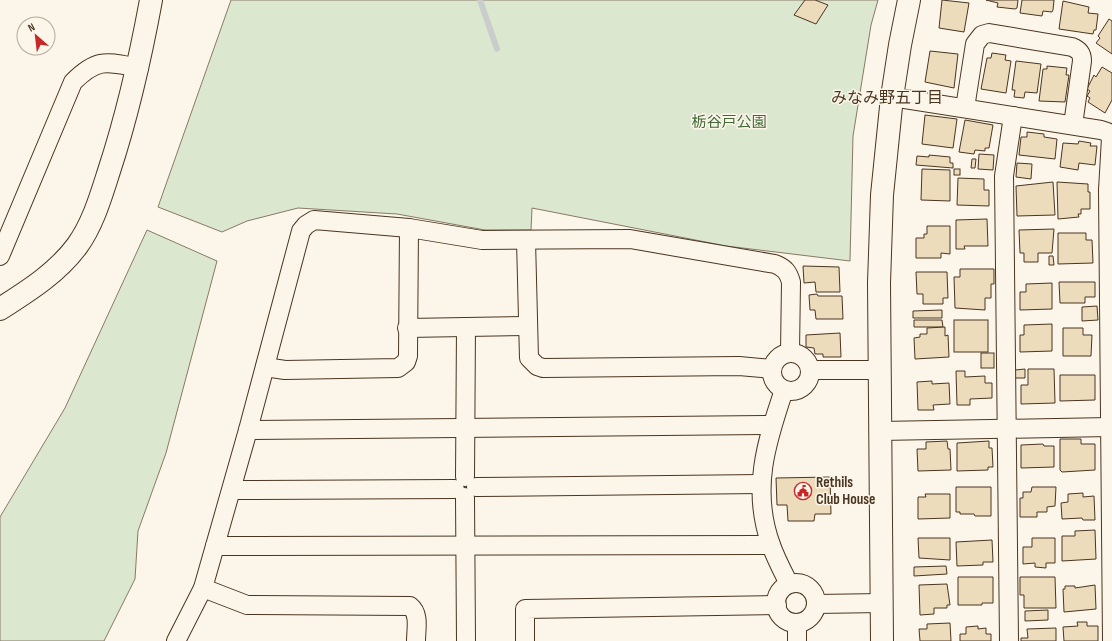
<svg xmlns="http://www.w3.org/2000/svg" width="1112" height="641" font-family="'Sofia Sans Condensed','Noto Sans JP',sans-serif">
	<rect width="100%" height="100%" fill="#fbf6e9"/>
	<!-- green -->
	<g fill="#dce7d0" stroke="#887966">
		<path d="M231,0H878L871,25L853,136L850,261L726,246L532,208L531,230H485L397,214L298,208L247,221L222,232L158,207Z"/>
		<path d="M147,230L217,261L166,453L138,531L135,579L104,641H0V517L65,408Z"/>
	</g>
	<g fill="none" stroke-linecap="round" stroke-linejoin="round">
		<!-- stream -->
		<path stroke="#c9cecd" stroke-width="6" d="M480,0L497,49"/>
	</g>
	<!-- building -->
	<g fill="#ecdcbc" stroke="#4a3520">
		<path d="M805,0H815L828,5L816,24L794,15Z"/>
		<path d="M942,0L969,3L964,32L939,28Z"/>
		<path d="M986,0H1018L1017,8L1015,9L997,7L998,3Z"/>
		<path d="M1022,0H1054L1053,10L1052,12L1043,11L1042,16L1020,13Z"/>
		<path d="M1063,1L1089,7L1088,13L1098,14L1096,30H1094L1093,34L1059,29Z"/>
		<path d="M1109,19L1112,21V54L1096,43L1100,38L1098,36Z"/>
		<path d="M930,51L958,54L954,88L925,82Z"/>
		<path d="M992,53L1006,55L1005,60L1011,61L1006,93L981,89L987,58H991Z"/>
		<path d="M1016,61L1041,64L1037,93L1025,92L1024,98L1014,97L1015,90H1012Z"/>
		<path d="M1047,66L1067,68L1066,75H1069L1065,102L1039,101L1043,69H1047Z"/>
		<path d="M1102,67L1112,73V100L1105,113L1088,102L1090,98L1087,96L1090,91L1087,89L1094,75L1096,77Z"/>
		<path d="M925,115L957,119L953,148L922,144Z"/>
		<path d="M965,120L993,125L989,148H985V151L975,150L974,154L959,152Z"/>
		<path d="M1027,132L1044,134V137L1057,139L1055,159L1019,155L1021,137H1027Z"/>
		<path d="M1079,141L1091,143L1090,146H1097L1095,165L1079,163L1078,170L1060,167L1063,143L1078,144Z"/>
		<path d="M979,154L994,155L993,170L978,169Z"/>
		<path d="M929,155L950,157V163H953V168L916,165L917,156L929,157Z"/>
		<path d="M972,159H976L975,168H971Z"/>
		<path d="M1017,163L1032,164L1031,179L1016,177Z"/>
		<path d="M922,169L950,170V201L921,200Z"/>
		<rect x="954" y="169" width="6" height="6"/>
		<path d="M958,178L984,179V190H989V206L957,205Z"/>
		<path d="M1053,182L1055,215L1017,216L1016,186Z"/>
		<path d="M1057,182L1088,184V192H1090V209H1081V214H1078L1079,217L1058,219Z"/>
		<path d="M987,219L988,246H964L965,249H956V220Z"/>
		<path d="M927,226H950V254L941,253V258H916V238H924V234H927Z"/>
		<path d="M1054,229L1052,253H1038V262H1024V253H1020L1019,230Z"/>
		<path d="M1058,233H1086V240H1092L1093,263L1058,264Z"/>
		<path d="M1049,256H1053L1054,265H1049Z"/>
		<path d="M803,266L839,267L840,292H816L815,282L804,283Z"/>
		<path d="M960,269H994V284H991V298H985V310L955,308L954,277H960Z"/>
		<path d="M916,272H947L948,298H943V304H923V294H917Z"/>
		<path d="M1059,282H1095V297H1085V303H1060Z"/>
		<path d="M1052,283V309L1020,310V292H1026V284Z"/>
		<path d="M817,294L818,296H842L843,319H816L815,310H810L809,295Z"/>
		<path d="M1097,306L1098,320L1082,321V307Z"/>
		<path d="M942,310V318H913V311Z"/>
		<path d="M914,320H942L943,327H914Z"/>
		<rect x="954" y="320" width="34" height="32"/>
		<path d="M1052,324V351L1020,352V335H1024V325Z"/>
		<path d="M945,327V336L948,335L949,357L915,359L914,338L920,337V334H927V328Z"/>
		<path d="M1063,328H1083V335H1092L1091,356H1063Z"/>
		<path d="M840,333L841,357H823V354H815L814,348L806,347V335Z"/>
		<rect x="981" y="353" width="13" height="15"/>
		<path d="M1025,369V378H1015V370Z"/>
		<path d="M1028,369H1054L1055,403L1021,404V385H1028Z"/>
		<path d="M956,371H965V377L985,376V383H992V398L970,399V405H957Z"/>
		<path d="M1060,375H1095V400L1060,401Z"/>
		<path d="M932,381V384L949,383L950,404L933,405L934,410H918L917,382Z"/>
		<path d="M1060,439H1081V444H1095V470L1062,472L1060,470Z"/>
		<path d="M947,441L948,449H950L951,470L918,471L917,449H926V442Z"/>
		<path d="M989,441V448H992L993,467H988V470L957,471V443Z"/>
		<path d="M1043,444L1044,446H1054V467L1021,468V445Z"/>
		<path d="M830,477L831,514H815L814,521H788L787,505H777L776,478Z"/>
		<path d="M956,487H991V516H975L974,514H960V512H956Z"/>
		<path d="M1032,487H1056L1055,506L1047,507V512H1037V517H1020V498H1023V492H1031Z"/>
		<path d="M1083,493V497L1094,496L1095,520H1083L1082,518L1062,519L1061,503L1068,502V494Z"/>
		<path d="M925,494H950V518L918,519V497H926Z"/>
		<path d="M1095,530L1096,559L1062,561V536H1075V531Z"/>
		<path d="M918,538H950V560L919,558Z"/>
		<path d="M1032,538H1055V563H1046V568L1035,567V563L1023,564V547H1032Z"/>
		<path d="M992,540L993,562H983V565L957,566L956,542Z"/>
		<path d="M946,566L947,574L914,576V567Z"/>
		<path d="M958,577H993V603H982V605H958Z"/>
		<path d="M1020,577H1055L1056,608H1024V595H1020Z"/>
		<path d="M947,584L950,605H947V608H934V614L920,615L919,585Z"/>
		<path d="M1095,585L1096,609L1064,612L1063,589H1065V586H1075V588Z"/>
		<path d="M1048,610V620L1025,621V611Z"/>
		<path d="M1077,622H1087V626H1098V641H1064L1063,627L1078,626Z"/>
		<path d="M950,623L951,641H920L919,629H927V624Z"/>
		<path d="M978,626V629L986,628V634H991V641H960V634H966V627Z"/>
		<path d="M1056,628V641H1021V638H1028L1027,629Z"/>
	</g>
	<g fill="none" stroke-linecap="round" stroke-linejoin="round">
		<defs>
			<g id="street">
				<path d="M892,97L1101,130L1107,132L1111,138L1108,190L1112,641"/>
				<path d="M965,108L975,44L982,35L989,33L1072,47C1079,50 1082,53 1082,61L1073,125"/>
				<path d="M526,240L529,358L537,366L543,368L739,366L772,369"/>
				<path d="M0,256L73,82C98,57 107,62 139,68"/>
				<path d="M407,328L527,326"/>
				<circle cx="791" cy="372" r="19"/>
				<path d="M265,367L285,370L398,368L406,362L408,356L409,228"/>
				<path d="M810,370H881"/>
				<path d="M784,390C766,443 751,490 771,545C776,559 783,572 789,584"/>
				<path d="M248,430L772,425"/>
				<path d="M880,431L1110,427"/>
				<path d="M465,477L466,327"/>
				<path d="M476,487L761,484"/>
				<path d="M232,490L455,489"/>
				<path d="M465,497L466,641"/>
				<path d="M215,546L771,545"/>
				<circle cx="796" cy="603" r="20"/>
				<path d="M203,588L247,605L410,606C420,614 416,629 416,641"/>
				<path d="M816,604L882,603"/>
				<path d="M797,623V641"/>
				<path d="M176,641L203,588L248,430L301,231L306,225L314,220L409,228L482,240L630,239L775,264C785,268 788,272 791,282L790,352"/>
				<path d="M525,641V609L777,605"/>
				<path d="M1009,641L1004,176L1013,116"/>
			</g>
			<g id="secondary">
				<path d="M0,309C28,291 57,273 77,246C93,224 101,196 109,171C128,113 140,60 151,0"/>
				<path d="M882,641L879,283L882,195L892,97L900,45L909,0"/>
			</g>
		</defs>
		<!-- street casing -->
		<use href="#street" stroke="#4a3520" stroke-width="20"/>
		<!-- secondary casing -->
		<use href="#secondary" stroke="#4a3520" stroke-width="24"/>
		<!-- street -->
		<use href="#street" stroke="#fbf6e9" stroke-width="18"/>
		<!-- secondary -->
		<use href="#secondary" stroke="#fbf6e9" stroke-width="22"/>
	</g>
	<!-- icons -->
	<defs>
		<symbol id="civic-ring" viewBox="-11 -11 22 22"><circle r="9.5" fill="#fbf6e9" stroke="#c62828" stroke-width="1.5"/><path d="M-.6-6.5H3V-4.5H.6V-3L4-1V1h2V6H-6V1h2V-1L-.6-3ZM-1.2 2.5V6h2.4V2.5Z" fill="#c62828"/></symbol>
	</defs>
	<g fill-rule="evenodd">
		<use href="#civic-ring" x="793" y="481" width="20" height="20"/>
	</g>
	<g text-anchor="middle" stroke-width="3" stroke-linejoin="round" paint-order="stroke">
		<!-- park labels -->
		<g font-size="15" fill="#436837" stroke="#fbf6e9">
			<text x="729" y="127">栃谷戸公園</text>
		</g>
		<!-- poi labels -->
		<g font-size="15" font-weight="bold" fill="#4a3520" stroke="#fbf6e9" text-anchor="start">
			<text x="816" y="487">Rethils<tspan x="816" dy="17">Club House</tspan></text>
		</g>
		<!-- neighbourhood labels -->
		<g font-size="16" fill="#4a3520" stroke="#fbf6e9">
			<text x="887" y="103">みなみ野五丁目</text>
		</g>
	</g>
	<!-- north arrow -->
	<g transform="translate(36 36) rotate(332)"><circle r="19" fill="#fbf6e9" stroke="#b4a999"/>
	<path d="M0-3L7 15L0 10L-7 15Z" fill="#c62828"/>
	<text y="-6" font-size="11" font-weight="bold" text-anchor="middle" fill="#4a3520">N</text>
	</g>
</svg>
